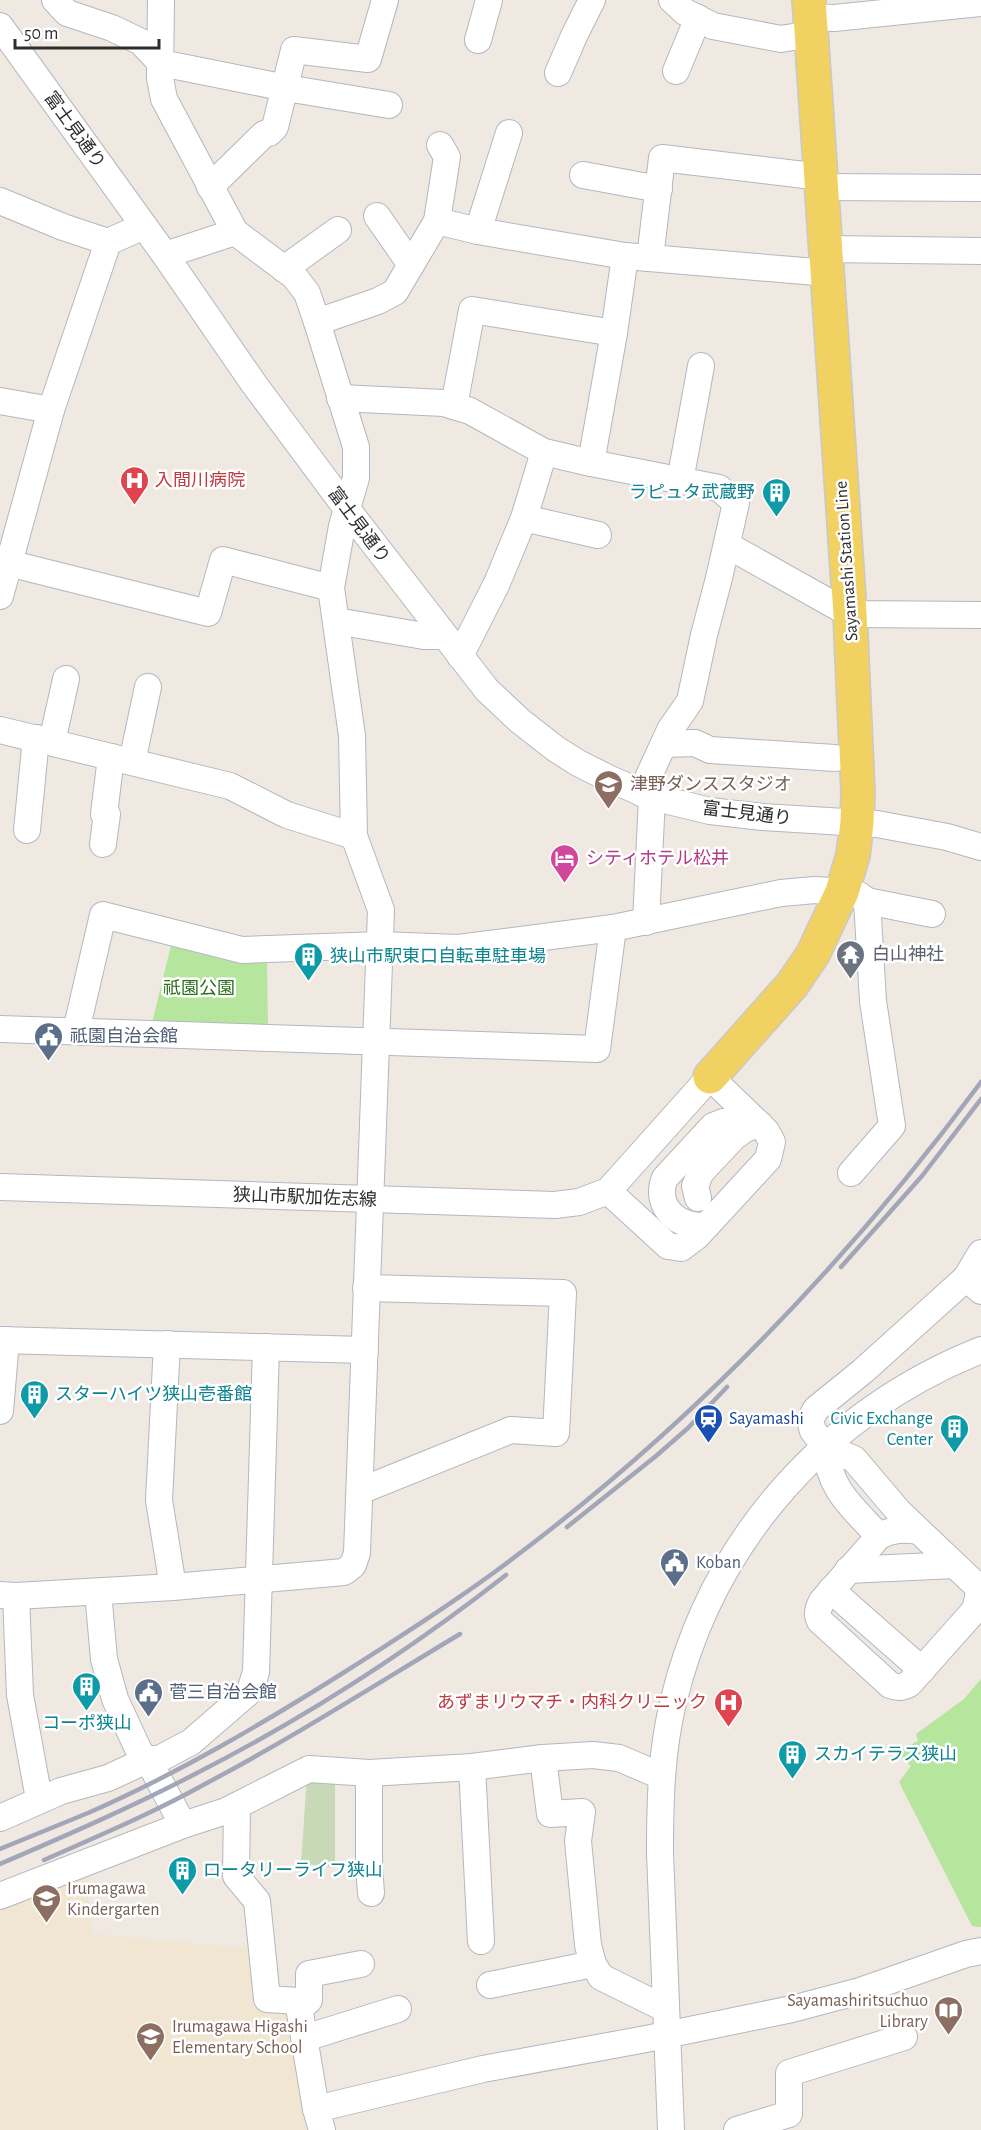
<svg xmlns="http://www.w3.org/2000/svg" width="981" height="2130" font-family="'Alegreya Sans','Noto Sans JP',sans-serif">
	<rect width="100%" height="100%" fill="#efe9e1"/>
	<!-- education -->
	<path fill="#f0e6d1" d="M88,1876L92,1934L254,1949L288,2005L314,2130H0V1908Z"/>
	<!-- green -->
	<g fill="#b6e59e">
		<path d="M172,941L267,959L268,1027L152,1023Z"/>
		<path d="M981,1679V1927L972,1926L899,1782L911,1766L897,1752L918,1741L916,1734L964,1699Z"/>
	</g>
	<!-- cemetery -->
	<path fill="#c8d9b8" d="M307,1776L335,1778V1868L301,1863Z"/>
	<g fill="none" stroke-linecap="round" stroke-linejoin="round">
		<defs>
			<g id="minor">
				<path d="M55,0L67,13L112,28L141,42L161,63L286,88L389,105"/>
				<path d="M672,0L685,12L713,26L781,39L811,34"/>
				<path d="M810,17L834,18L981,3"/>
				<path d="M0,26L165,255L254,384L347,509L487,690L520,721L556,749L578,763L610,779L652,797L710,811L763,817L877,824L947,837L981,847"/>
				<path d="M478,40L489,0"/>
				<path d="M676,71L698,18"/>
				<path d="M558,73L574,36L592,0"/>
				<path d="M583,175L659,189"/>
				<path d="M210,187L264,134L269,133L275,127L294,50L368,59L385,0"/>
				<path d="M822,187L981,188"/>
				<path d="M0,201L63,227L108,242"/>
				<path d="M377,216L411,265"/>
				<path d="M437,221L478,231L625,256L828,273"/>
				<path d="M478,231L509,133"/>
				<path d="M826,249L981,251"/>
				<path d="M165,255L235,232"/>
				<path d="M650,258L662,158L821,177"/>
				<path d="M284,269L338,230"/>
				<path d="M317,322L378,301L395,292L437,221L447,157L440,145"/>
				<path d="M340,398L444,403L470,411L544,452L591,463L719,488L736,503L719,578L704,635L690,701L670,730L641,793"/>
				<path d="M0,401L51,410"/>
				<path d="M454,406L472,310L614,333"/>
				<path d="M591,463L614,333L625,256"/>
				<path d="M680,481L701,366"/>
				<path d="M524,518L598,535"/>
				<path d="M727,545L850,614L981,615"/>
				<path d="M8,563L208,613L223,560L331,588"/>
				<path d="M0,596L51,410L108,242L144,226"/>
				<path d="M336,621L424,636H445"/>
				<path d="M460,656L497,583L524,518L544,452"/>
				<path d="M0,730L230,786L287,815L354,836"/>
				<path d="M52,742L66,679"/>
				<path d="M664,744L695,743L710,750L835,758"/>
				<path d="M132,762L148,687"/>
				<path d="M27,830L36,738"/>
				<path d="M103,844L107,814H104L111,757"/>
				<path d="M867,901L932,914"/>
				<path d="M646,922L652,797"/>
				<path d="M0,1029L597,1049L613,928"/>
				<path d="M76,1031L103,915L242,950L381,945L458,948L613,928L781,893L815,890L842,892L859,895L867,901L873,1001L892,1126L851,1173"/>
				<path d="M0,1187L555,1205L579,1202L608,1191L710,1077L766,1131L772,1142L768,1159L697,1236L681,1248L668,1246L608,1191"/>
				<path d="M698,1198L695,1186L701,1172L734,1137L745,1129L759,1124"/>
				<path d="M707,1225C679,1230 653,1206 665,1178L713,1126L723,1122L759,1124"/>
				<path d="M966,1278L981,1253"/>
				<path d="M0,1340L365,1350"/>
				<path d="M167,1344L159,1500L173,1587"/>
				<path d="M0,1411L6,1340"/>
				<path d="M826,1447C828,1489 852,1507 879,1536"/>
				<path d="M360,1491L511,1430L556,1433L563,1293L366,1288"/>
				<path d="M919,1531C904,1529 892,1529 879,1536L822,1601C818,1608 816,1614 820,1621L890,1685C897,1688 902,1688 909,1684L975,1610L979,1594L976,1585L899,1512L854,1459L826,1447L813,1431L810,1420L816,1409L863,1371L966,1278L981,1291"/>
				<path d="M848,1570L955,1565"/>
				<path d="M831,1590L922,1670"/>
				<path d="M0,1595L16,1596L173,1587L344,1572L353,1565L357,1553L381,910L354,836L352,736L331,588L342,526L356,478V447L317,322L307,293L294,276L235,232L164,99L160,78L161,0"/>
				<path d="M16,1596L20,1695L39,1799"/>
				<path d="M543,1758L550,1814L582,1812L578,1841L588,1945L593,1964L601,1977L666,2009"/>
				<path d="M472,1767L481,1941"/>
				<path d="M369,1773V1866L371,1893"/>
				<path d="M237,1806L236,1876L257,1901L267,1999L298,2001L316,2109L322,2130"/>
				<path d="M0,1818L61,1791L108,1778L147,1760L161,1758L191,1742L250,1691L256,1672L266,1347"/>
				<path d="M183,1825L226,1811L309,1769L369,1773L472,1767L543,1758L593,1755L619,1758L661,1776"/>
				<path d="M0,1896L183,1825L153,1769L139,1751L115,1699L104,1659L98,1592"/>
				<path d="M490,1985L593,1964"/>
				<path d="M299,2009L309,2000V1974L361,1964"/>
				<path d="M305,2038L398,2009"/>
				<path d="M316,2109L483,2069L646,2039L792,2009L860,1991L966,1954L981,1951"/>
				<path d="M671,2130L660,1853C660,1801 661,1750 674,1699C713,1539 828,1411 981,1350"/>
				<path d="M737,2130L789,2114V2073L904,2037"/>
			</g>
			<path id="major" d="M710,1077L792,985L813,954L842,892L853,855L857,823L858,792L850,614L809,0"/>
		</defs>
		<!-- minor casing -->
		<use href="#minor" stroke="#b4b7c1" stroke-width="28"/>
		<!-- major casing -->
		<use href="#major" stroke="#c9c9c9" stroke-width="36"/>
		<!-- minor -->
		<use href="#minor" stroke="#fff" stroke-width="26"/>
		<!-- major -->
		<use href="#major" stroke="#f2d163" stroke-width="33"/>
		<!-- rail -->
		<g stroke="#a3a6b8" stroke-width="4.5">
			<path d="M841,1267L922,1176L981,1099"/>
			<path d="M567,1527L656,1456L688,1428L727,1387"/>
			<path d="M0,1849C29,1837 59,1825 88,1813C177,1774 262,1724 343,1673C395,1640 447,1607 496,1571C682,1434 844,1267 981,1082"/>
			<path d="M44,1860C98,1836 153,1813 205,1784C292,1738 375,1685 460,1634"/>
			<path d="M0,1864C65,1836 132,1807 195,1774C305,1718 409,1651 506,1575"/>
		</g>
	</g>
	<!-- icons -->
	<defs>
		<symbol id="hospital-pin" viewBox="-11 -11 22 30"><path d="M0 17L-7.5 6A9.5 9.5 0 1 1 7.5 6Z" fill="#e0444e" stroke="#fff"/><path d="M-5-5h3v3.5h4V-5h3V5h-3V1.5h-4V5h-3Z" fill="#fff"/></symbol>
		<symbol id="building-pin" viewBox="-11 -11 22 30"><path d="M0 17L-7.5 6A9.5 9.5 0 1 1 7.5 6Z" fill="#0f9aa8" stroke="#fff"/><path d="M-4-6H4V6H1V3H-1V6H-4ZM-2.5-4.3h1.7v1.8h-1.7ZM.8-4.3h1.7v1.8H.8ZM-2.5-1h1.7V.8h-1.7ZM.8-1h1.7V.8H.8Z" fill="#fff"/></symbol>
		<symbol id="school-pin" viewBox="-11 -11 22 30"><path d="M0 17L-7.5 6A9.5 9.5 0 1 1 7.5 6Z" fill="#8d6e63" stroke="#fff"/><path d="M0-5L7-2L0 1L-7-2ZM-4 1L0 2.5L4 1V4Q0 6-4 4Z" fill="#fff"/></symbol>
		<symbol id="hotel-pin" viewBox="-11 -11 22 30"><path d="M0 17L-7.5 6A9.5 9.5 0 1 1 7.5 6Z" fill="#d1479c" stroke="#fff"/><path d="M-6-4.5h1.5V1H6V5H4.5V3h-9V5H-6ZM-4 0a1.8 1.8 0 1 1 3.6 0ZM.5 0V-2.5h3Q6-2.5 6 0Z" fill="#fff"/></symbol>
		<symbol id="temple-pin" viewBox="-11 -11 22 30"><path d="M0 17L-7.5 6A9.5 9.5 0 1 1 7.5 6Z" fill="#6b7280" stroke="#fff"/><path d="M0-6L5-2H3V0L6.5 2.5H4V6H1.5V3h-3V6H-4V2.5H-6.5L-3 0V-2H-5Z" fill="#fff"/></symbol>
		<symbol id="civic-pin" viewBox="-11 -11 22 30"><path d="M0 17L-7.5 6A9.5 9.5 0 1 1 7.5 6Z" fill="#5c6f8a" stroke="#fff"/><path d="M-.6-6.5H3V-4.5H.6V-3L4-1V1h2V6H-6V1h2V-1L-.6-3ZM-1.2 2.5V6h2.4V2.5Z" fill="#fff"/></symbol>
		<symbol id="station-pin" viewBox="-11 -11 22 30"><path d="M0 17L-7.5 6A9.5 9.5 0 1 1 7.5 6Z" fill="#1a4fb4" stroke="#fff"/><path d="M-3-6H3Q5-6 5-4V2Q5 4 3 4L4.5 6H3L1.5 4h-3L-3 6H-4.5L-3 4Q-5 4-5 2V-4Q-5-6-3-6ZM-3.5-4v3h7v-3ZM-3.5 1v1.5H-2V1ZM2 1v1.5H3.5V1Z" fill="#fff"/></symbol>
		<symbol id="library-pin" viewBox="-11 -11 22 30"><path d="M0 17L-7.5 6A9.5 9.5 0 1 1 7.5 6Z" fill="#8d6e63" stroke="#fff"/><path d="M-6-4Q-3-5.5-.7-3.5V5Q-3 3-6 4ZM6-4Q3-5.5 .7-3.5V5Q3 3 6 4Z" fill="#fff"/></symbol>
	</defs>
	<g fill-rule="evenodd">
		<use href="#hospital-pin" x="118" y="464" width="33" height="45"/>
		<use href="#building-pin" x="760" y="476" width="33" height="45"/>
		<use href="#school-pin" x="592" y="768" width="33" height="45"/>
		<use href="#hotel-pin" x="548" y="842" width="33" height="45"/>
		<use href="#temple-pin" x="834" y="938" width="33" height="45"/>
		<use href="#building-pin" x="292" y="940" width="33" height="45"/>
		<use href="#civic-pin" x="32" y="1020" width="33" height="45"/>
		<use href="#building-pin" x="18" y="1378" width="33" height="45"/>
		<use href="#station-pin" x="692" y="1402" width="33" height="45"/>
		<use href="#building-pin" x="938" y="1412" width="33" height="45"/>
		<use href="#civic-pin" x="658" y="1546" width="33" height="45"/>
		<use href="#building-pin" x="70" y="1670" width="33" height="45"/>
		<use href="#civic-pin" x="132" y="1676" width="33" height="45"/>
		<use href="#hospital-pin" x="712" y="1686" width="33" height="45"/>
		<use href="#building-pin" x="776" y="1738" width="33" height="45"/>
		<use href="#building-pin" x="166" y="1854" width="33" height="45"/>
		<use href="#school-pin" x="30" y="1882" width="33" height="45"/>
		<use href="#library-pin" x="932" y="1994" width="33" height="45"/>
		<use href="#school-pin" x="134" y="2020" width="33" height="45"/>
	</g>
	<g text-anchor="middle" stroke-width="5" stroke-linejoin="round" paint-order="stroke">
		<!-- street labels -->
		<g font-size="18" fill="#2e2e2e" stroke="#fff">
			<text transform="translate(75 130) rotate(54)" y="6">富士見通り</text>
			<text transform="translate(359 525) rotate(53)" y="6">富士見通り</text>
			<text transform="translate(846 561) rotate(-94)" y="6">Sayamashi Station Line</text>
			<text transform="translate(747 813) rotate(7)" y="6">富士見通り</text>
			<text transform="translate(305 1197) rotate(2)" y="6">狭山市駅加佐志線</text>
		</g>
		<!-- health labels -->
		<g font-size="18" fill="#be3a42" stroke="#fff" text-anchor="start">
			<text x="155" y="486">入間川病院</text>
			<text x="707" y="1708" text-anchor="end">あずまリウマチ・内科クリニック</text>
		</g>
		<!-- culture labels -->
		<g font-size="18" fill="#0d838f" stroke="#fff" text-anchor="start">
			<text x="755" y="498" text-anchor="end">ラピュタ武蔵野</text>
			<text x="330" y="962">狭山市駅東口自転車駐車場</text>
			<text x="55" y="1400">スターハイツ狭山壱番館</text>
			<text x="933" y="1424" text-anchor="end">Civic Exchange<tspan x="933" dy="21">Center</tspan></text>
			<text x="87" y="1729" text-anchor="middle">コーポ狭山</text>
			<text x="814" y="1760">スカイテラス狭山</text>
			<text x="203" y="1876">ロータリーライフ狭山</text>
		</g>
		<!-- education labels -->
		<g font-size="18" fill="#785e54" stroke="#fff" text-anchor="start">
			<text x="630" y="790">津野ダンススタジオ</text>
			<text x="67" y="1894">Irumagawa<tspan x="67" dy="21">Kindergarten</tspan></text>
			<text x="928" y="2006" text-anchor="end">Sayamashiritsuchuo<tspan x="928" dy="21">Library</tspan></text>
			<text x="172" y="2032">Irumagawa Higashi<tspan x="172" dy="21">Elementary School</tspan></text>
		</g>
		<!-- hotel labels -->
		<g font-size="18" fill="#b23c85" stroke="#fff" text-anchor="start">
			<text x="586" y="864">シティホテル松井</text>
		</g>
		<!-- worship labels -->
		<g font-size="18" fill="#5b616d" stroke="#fff" text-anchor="start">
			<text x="872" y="960">白山神社</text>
		</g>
		<!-- park labels -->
		<g font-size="18" fill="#2c6e1b" stroke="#fff">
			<text x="199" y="994">祇園公園</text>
		</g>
		<!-- service labels -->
		<g font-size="18" fill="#4e5e75" stroke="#fff" text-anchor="start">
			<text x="70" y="1042">祇園自治会館</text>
			<text x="696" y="1568">Koban</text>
			<text x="169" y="1698">菅三自治会館</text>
		</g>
		<!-- transit labels -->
		<g font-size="18" fill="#164399" stroke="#fff" text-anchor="start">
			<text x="729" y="1424">Sayamashi</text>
		</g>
	</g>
	<!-- scale -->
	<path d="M15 39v9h144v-9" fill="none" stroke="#2e2e2e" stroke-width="3"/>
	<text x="24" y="39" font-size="18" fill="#2e2e2e" stroke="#ffffff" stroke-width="4.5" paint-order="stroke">50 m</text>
</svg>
